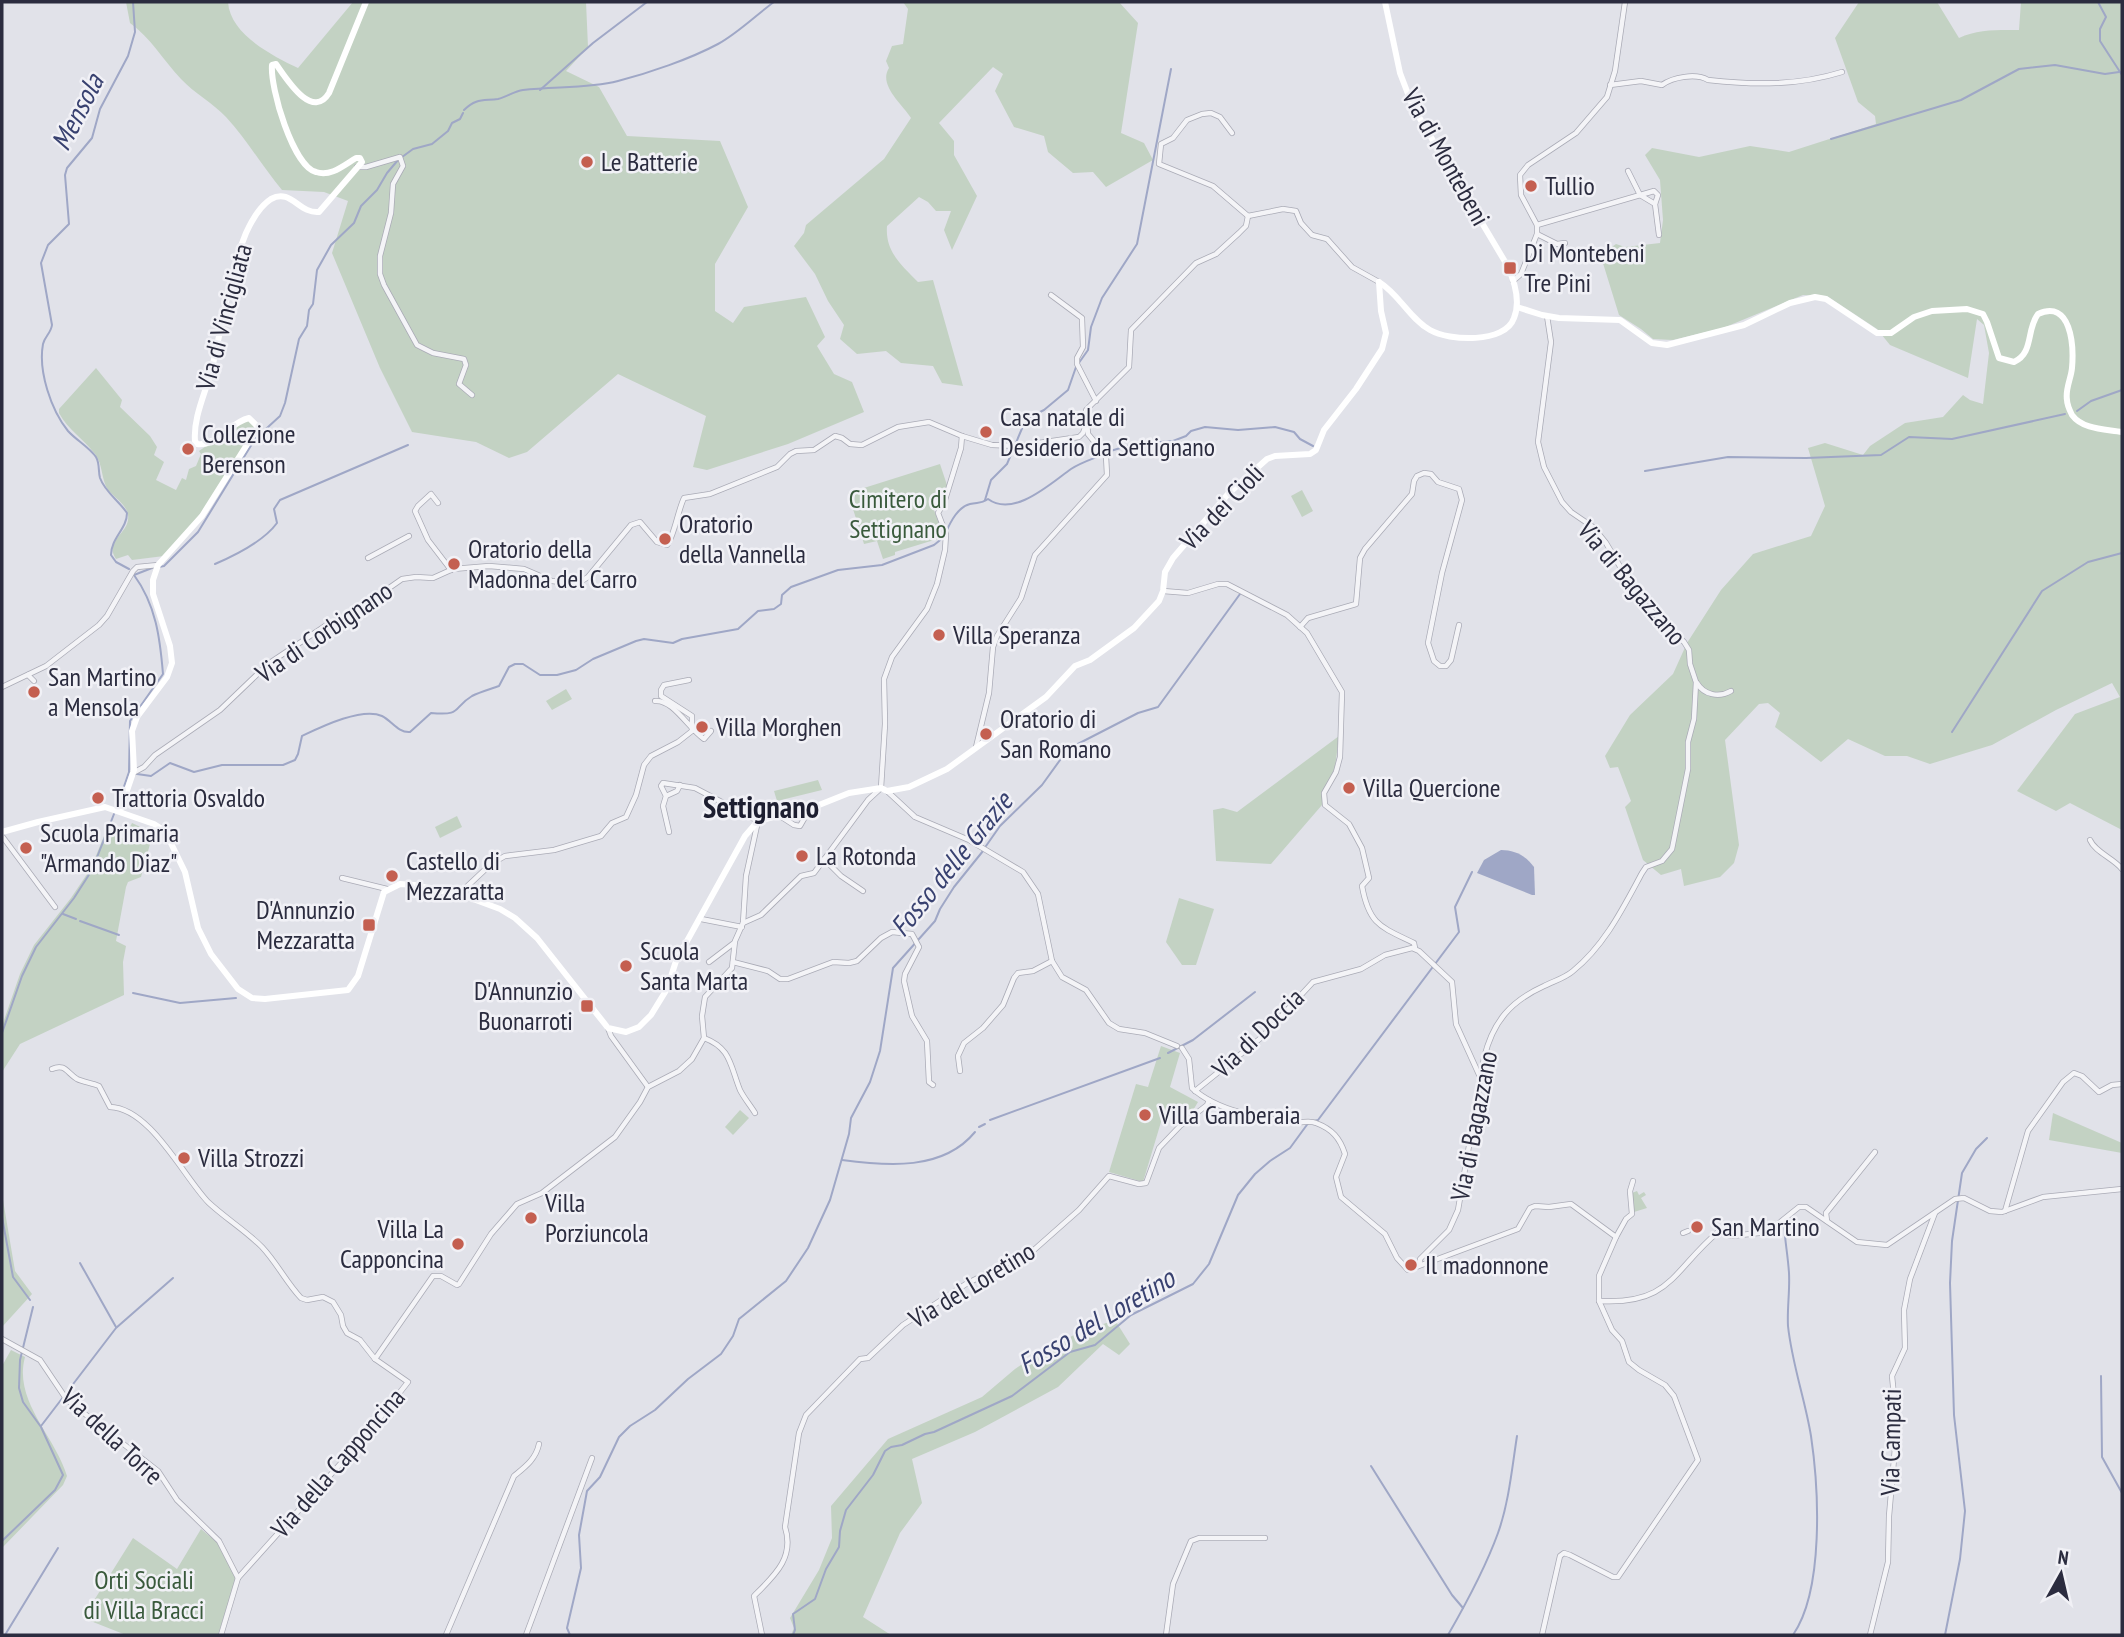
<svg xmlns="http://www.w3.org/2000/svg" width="2124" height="1637" font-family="'PT Sans Narrow',sans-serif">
	<rect width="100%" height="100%" fill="#e1e2e9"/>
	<!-- green -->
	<g fill="#c3d2c3">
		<path d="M126,2H228C230,34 271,55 298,68L353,2H586L588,47L566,71L599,87L627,136L720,141L748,207L715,264V311L733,323L744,307L806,297L825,337L817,346L834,374L852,382L864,412L788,444L707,470L693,467L706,416L618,374L527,452L509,458L476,442L412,432L380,368L332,253L348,201L324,192L282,190C262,166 247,140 226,117C213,103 194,93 181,79C163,60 151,38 130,23Z"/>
		<path d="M903,2H1119L1138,23L1121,133L1144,143L1153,160L1106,187L1093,172L1073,173L1048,152L1044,136L1014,127L995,91L1003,74L993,67L939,123L954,141V155L977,196L952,250L944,230L951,211H936L928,202L919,197L887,226C885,251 901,265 918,282L933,280L963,386L942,383L933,366L901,363L886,351L857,354L840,339L844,325L828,301L815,274L794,246L804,233L806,225L884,159L911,118C902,104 878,85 889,68L886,61L892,46L903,44L908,9Z"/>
		<path d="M1859,2H1937L1959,38C1978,29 1998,30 2019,30L2021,2H2122V830L2070,803L2056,811L2017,791L2075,714L2120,697L2112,683L2056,710L1992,745L1930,764L1907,756H1885L1848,739L1821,762L1775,727L1780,713L1768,703L1759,704L1725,740L1739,845L1734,863L1720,877L1684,886L1681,869L1661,875L1643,860L1625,807L1631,801L1618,767L1610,768L1605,756L1630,715L1673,674L1687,643L1721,590L1753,554L1811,536L1825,506L1808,448L1825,443L1863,455L1870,446L1905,423L1943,417L1963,395L1970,400L1983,404L1989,353L1984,325L1977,319L1968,378L1890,345L1877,329L1827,296L1803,295L1723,328L1673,340L1653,339L1641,329L1619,315L1602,260L1606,251L1616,244L1625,247L1660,243L1663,220L1660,180L1645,155L1652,148L1699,157L1750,146L1789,152L1876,124L1875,116L1858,102L1835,38Z"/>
		<path d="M96,368L122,400L120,407L150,436L157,447L154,455L164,462L156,480L176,490L182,478L186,480L189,469L196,466L201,454L199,451L243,421L249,420L255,428L200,516L164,556L132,560L128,555L116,559C103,540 131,533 128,515C126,504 115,498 108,490C101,479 103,464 95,454C84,439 68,430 59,413V409Z"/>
		<path d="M940,464L947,485L946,489L935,493L937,500L931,502L944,537L895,552V555L883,559L877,541L864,544L848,493Z"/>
		<path d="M1302,490L1313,511L1302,517L1291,496Z"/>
		<path d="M566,689L572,699L552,710L546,701Z"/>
		<path d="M1339,736L1335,768L1322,794V805L1271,864L1216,861L1213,810L1223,808L1237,812Z"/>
		<path d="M818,780L822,790L777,801L774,791Z"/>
		<path d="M457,816L462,827L440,838L435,827Z"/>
		<path d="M132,823L153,833L141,877L128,882L126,887L116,941L126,946L123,962L124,995L20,1044L2,1072V1026L20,974L34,945L71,898L91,868L106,831L124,839Z"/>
		<path d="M1179,898L1214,909L1196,965H1182L1166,942Z"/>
		<path d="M1161,1046L1180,1053L1170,1087L1198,1102L1192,1112L1186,1117L1164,1112L1143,1182L1109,1172L1136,1084L1148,1087Z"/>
		<path d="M740,1110L749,1118L733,1135L725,1127Z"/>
		<path d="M2053,1113L2122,1143V1153L2049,1140Z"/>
		<path d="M1637,1191L1639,1195L1644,1192L1646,1195L1641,1198L1647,1208L1634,1212L1632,1193Z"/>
		<path d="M2,1194L15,1271L32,1294L2,1327Z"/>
		<path d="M1115,1320L1130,1344L1119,1355L1103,1344L1058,1387L975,1432L912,1459L922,1503L900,1533L863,1617L891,1635H791L794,1628L790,1618L819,1570L832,1538L831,1506L888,1439L982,1397L1015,1369L1044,1350L1080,1332Z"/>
		<path d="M11,1350L25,1357C13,1401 55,1436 67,1476L63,1485L2,1548V1366Z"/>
		<path d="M201,1529L219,1544L236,1579L218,1635H126L83,1618L133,1538L177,1569Z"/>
	</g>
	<!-- water -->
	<path fill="#9fa7c6" d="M1501,850C1515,850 1526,856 1534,867L1535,895H1532L1477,873L1484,860Z"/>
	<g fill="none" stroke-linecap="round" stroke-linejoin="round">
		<!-- stream -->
		<g stroke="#9fa7c6" stroke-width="2">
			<path d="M2098,2L2106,17L2100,29V41L2122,75"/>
			<path d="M540,90L593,43L647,2"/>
			<path d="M464,110C476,98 483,101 498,99C507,97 514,91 523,90C554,86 587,89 618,81C649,73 690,59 718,44C738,33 756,15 774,2"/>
			<path d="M1831,139L1961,100L2019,69L2055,65L2105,74L2119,72"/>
			<path d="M2077,411L2091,401L2122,390"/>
			<path d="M1107,452L1134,444L1173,441L1186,436L1191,431L1205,427L1238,430L1275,427L1294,432L1300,439L1313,446"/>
			<path d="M1645,471L1728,457L1806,458L1881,455L1909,437L1952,439L2065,414"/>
			<path d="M985,500L991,480L1007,464L1026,419L1044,410L1068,390L1076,367L1088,350L1091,327L1102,298L1137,244L1171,69"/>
			<path d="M946,532C951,521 958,507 970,504C978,502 981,504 988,499C1014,518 1051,483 1071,469C1080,463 1092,459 1102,455"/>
			<path d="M215,564C236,555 263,542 277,523L274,509L280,500L408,445"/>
			<path d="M159,567L164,566L198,532L255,439L280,416L285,403L299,339L307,326L309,310L313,304L317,270L331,245L354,223L361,206L377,190L387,173L398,160L413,149L432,144L448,131L452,123L460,119L463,113"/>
			<path d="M129,569L116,562L111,555C111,538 127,529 127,513C119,501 105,492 100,478C98,471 100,464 96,457C89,447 76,440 68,431C51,410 38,371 43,344C45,336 51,333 52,325L41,263L48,245L69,224L65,175L67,168L92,138L100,109L128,56L135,32L133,2"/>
			<path d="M1952,732L2042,591L2088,562L2122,553"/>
			<path d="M137,774L151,776L170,763L194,772L222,765H283L295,760L298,754L302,736C321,727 362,707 382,716C392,721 398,733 410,732L431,713C463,716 452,708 472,696C480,692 491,689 499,686L509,667L515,664H523L540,675H557L576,670L593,659L636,641L644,639L673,643L682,639L738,629L758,611L774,609L781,604L782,595L791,587L838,570L882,565L934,545L944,537"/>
			<path d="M118,804L129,772L130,721L163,674C160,638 156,605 134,575L152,568"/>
			<path d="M986,846L1000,826L1042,785L1068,749L1138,713L1158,707L1240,594"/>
			<path d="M63,914L76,919"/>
			<path d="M80,921L119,935"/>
			<path d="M133,993L180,1003L236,998"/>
			<path d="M2,1033L22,976L36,947L74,898L92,870L114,814"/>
			<path d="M1168,1053L1193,1040L1255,992"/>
			<path d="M990,1120L1160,1058"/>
			<path d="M1314,1121L1318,1120L1459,932L1455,907L1472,872"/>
			<path d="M979,1127L985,1124"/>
			<path d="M842,1160C887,1166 943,1171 975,1132"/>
			<path d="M2,1217L13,1277L30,1300"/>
			<path d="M1784,1225C1785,1241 1788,1257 1789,1273C1790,1291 1787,1308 1788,1326C1792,1364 1805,1399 1811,1436C1819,1490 1824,1590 1793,1635"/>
			<path d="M80,1263L116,1327"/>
			<path d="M2101,1376L2102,1457L2122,1493"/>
			<path d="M41,1426L116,1328L173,1278"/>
			<path d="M1371,1466L1452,1595L1463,1608"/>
			<path d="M2,1541L55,1490L63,1475L41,1427L23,1402L19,1388L20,1360L33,1307"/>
			<path d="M5,1635L58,1548"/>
			<path d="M570,1635L567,1628L581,1568L579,1535L587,1491L600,1477L619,1437L630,1426L655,1410L688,1379L721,1354L733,1336L739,1319L786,1281L808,1248L830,1200L849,1134L851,1118L870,1082L880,1051L893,968L935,921L940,909L954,887L983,851"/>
			<path d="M793,1635L795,1630L793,1614L815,1599L826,1569L839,1547L840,1531L846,1510L873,1475L885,1451L891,1447L902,1445L925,1434L934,1432L1012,1396L1070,1352L1095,1345L1131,1315L1193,1284L1209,1264L1238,1195L1255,1174L1270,1161L1290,1148L1309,1122"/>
			<path d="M1448,1635C1467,1602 1485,1569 1498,1533C1509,1502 1512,1468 1517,1436"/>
			<path d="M1945,1635L1960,1559L1965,1511L1954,1415L1950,1283L1952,1241L1962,1173L1976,1149L1987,1138"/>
		</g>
		<defs>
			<g id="street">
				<path d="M1610,85L1641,81L1662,85C1673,77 1696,73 1708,80C1754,85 1797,86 1842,72"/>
				<path d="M1232,133L1220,117L1211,113L1202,114L1187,120L1173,138L1161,144L1159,164L1213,186L1248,216"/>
				<path d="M357,167H366L400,157L403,166L393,184L391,213L380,256V274L384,285L417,345L433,353L464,359L466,365L459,384L472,395"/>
				<path d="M1628,171L1640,195L1655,204"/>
				<path d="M1248,216L1283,209L1296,211L1301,223L1312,235L1327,239L1352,267L1379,282"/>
				<path d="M1537,225L1654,191L1658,195L1655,204L1659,235"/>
				<path d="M1537,234L1557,244L1565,243"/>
				<path d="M1513,281L1521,274L1537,234V225L1521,195L1520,175L1528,165L1576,133L1607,97L1615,71L1625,2"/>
				<path d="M1051,295L1082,318L1083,347L1077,358V364L1096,401"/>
				<path d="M438,503L431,494L418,506L415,511L428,540L451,570"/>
				<path d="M368,558L409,536"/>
				<path d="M1163,591L1188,593L1218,584H1227L1287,615L1307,633L1342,692L1340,757L1336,772L1324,793L1325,805L1349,824L1362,848L1369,878L1362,886C1369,925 1381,927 1414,943L1415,948"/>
				<path d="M1300,627L1308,618L1356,604L1360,558L1365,549L1412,494L1414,481L1417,476L1424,473L1431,474L1438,482L1459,489L1462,500L1442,573L1428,643L1434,661L1440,666H1446L1451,660L1459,625"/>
				<path d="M28,675L34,681"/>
				<path d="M689,680L664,685L661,690V696L692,716V731"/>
				<path d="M1697,683C1704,695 1719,698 1731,691"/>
				<path d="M2,687L46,666L99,625L107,616L133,571L137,567L158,565"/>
				<path d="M655,701C673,699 688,728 704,739L711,731"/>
				<path d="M976,747L989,693L993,647L997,636L1021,598L1035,555L1107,475L1106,456L1088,434L1086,410L1129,367L1131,330L1196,263L1216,254L1239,233L1246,226L1248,216"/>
				<path d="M133,773L144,767L155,755L220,710L268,664L328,624L349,616L402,579L416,577L433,578L453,569L489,566L524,569L552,581L577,584L588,577L631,525L640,522L657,542L667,545C674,537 678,510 684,498L710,494L777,467L790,454L796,451L814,450L835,436L842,438L850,444L862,445L898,427L929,422L962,436L992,445L1018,446L1079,437L1083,433L1086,425"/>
				<path d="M887,791L915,817L969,840L1023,872L1038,894L1052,961L1062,977L1086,990L1109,1023L1119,1029L1145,1033L1177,1046"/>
				<path d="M666,796L677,791L680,785"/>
				<path d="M780,816L794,825L800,826L804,819L801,811"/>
				<path d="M2,836L55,907"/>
				<path d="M2090,840C2095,852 2113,858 2122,869"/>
				<path d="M824,859L841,876L863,891"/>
				<path d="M342,878L387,889"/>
				<path d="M459,894L491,864L505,856L554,850L601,836L612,823L626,817L636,795L644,765L651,756L678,742L692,731"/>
				<path d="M701,919L742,927"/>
				<path d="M743,923L761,915L801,876L814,873L868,800L881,788L885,724L884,679L892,657L927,609L937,584L945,550L946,534L938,513L944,503L961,448L962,436"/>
				<path d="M709,962L734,943"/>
				<path d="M733,962L768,971L780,979H788L833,962L849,963L857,961L881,938L892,932L912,934L919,947L905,974L904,981L912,1016L927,1041L929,1082L933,1085"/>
				<path d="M608,1028L611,1036L648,1087"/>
				<path d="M704,1038C731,1048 730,1065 740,1090C744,1098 750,1105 755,1113"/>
				<path d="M1182,1048L1189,1059L1192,1088C1218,1112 1261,1118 1295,1122C1302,1123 1310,1120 1316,1123C1332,1129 1340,1138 1345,1154L1336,1177L1341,1197L1385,1234L1397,1258L1408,1270L1518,1229L1530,1208L1535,1206L1549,1207L1571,1204L1616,1237"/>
				<path d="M52,1069C65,1063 67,1073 77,1079C83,1082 92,1083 99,1086L110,1107C150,1108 183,1176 208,1202C225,1218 245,1230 262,1247C277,1263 286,1282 301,1298L307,1300L323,1297L333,1302L341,1315L343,1326L347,1333L360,1340L375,1359L408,1382L368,1433L238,1578L221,1635"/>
				<path d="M960,1071L958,1056L964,1043L983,1028L1003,1005L1014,978L1018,973L1033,971L1052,961"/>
				<path d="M1195,1091L1262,1037L1313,982L1361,969L1385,955L1412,948L1419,951L1452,982L1456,1024L1481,1079"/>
				<path d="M2005,1211L2028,1131L2063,1082L2074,1073L2082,1076L2099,1092L2112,1085L2122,1084"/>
				<path d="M1827,1221L1826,1213L1875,1152"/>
				<path d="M1683,1233L1688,1231"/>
				<path d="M1420,1264V1259L1449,1230L1458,1210L1484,1058C1493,1021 1511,1001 1544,986C1554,981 1565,978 1573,971C1605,945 1623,908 1642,873L1646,867L1662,861L1672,849L1688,769V742L1694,719L1696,682L1690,664L1689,650L1684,642L1640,600L1606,543L1593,527L1571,512L1562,502L1544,467L1538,442L1551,342L1547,316"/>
				<path d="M1599,1301C1671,1305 1672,1271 1718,1232L1732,1236L1768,1232L1799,1207H1806L1857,1242L1887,1245L1955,1199L1964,1198L1990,1211L2002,1212L2043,1197L2122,1189"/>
				<path d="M2,1339L40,1360L67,1400L158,1471L177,1500L219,1541L238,1578"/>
				<path d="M375,1359L433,1276H441L457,1285L459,1284L491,1234L517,1204L542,1193L615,1137L640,1102L648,1087L679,1071L692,1059L704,1038L702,1016L705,997L732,968L735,941L743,923L746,876L758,821L695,788L663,783L661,786L666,796L663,806L669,832"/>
				<path d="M446,1635L514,1476C525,1467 536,1459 539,1444"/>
				<path d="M526,1635L592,1458"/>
				<path d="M762,1635L754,1596C774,1576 795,1558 785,1527L799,1433L806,1415L860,1359L868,1358L903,1325L966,1284L1035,1249L1079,1210L1109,1176L1139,1184L1146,1183L1159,1148L1180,1126L1207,1105L1209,1100"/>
				<path d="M1166,1635L1173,1584L1191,1541L1199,1538H1265"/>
				<path d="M1542,1635L1560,1556L1564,1553L1570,1555L1613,1577H1618L1698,1460L1674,1396L1665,1385L1639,1370L1629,1362L1622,1341L1612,1330L1599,1301V1276L1616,1237L1626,1219L1632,1214L1630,1191L1633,1181"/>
				<path d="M1870,1635L1888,1562L1889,1516L1897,1425L1892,1376L1905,1348L1904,1310L1910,1279L1935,1213"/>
			</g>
		</defs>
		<!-- street casing -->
		<use href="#street" stroke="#aaabb6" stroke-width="6"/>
		<!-- street -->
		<use href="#street" stroke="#f4f4f7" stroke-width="4.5"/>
		<!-- secondary -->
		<g stroke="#fff" stroke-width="6">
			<path d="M1379,282C1399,294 1409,318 1430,330C1449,341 1505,344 1514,318C1521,301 1514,280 1507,265L1413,107L1400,73L1385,2"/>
			<path d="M1517,307L1542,315L1559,318L1620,320L1652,343L1667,345L1744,325L1790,303L1815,297L1826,299L1877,333H1891L1914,317L1932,311L1967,309L1983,314L1987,322L1999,358L2014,362C2034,353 2026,330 2038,314C2071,299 2074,345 2072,368C2071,379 2065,389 2067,400C2067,405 2070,411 2072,415C2083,430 2106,429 2122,432"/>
			<path d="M120,811L134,770L132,731L137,717L167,677L172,663L170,646L153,594V580L158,565L202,516L258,427L249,418C230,422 216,447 197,444L195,441C193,417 206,392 212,368C223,323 228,277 246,233C251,222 260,206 271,199C291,188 299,214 319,212L362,162L360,158H356C344,165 331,177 316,172C293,166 270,88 272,65L276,64C286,78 312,121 329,93L366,2"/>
			<path d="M2,832L38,822L105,807L154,824L165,831L185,872L198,928L211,954L238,989L252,998L265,999L348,990L358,976L384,892L400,884L414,885L465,896L500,909L515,918L537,938L608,1028L626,1032L639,1027L651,1015L667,989L676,961L745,836L758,821L814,807L849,793L881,788L887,791L909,787L947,769L1046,697L1075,666L1090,660L1134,628L1159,601L1163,591L1165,572L1173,558L1228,494L1267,459L1275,456L1310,454L1316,450L1324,430L1356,389L1382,349L1386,333L1381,311L1379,282"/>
		</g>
	</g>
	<!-- markers -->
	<g fill="#c45f50" stroke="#f1f1f6" stroke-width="2.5">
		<circle cx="587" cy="162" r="7"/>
		<circle cx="1531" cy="186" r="7"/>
		<rect x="1503" y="261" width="14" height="14" rx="3.5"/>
		<circle cx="986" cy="432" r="7"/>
		<circle cx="188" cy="449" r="7"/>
		<circle cx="665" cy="539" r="7"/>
		<circle cx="454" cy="564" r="7"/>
		<circle cx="939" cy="635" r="7"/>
		<circle cx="34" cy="692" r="7"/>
		<circle cx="702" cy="727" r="7"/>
		<circle cx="986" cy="734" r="7"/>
		<circle cx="1349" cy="788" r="7"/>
		<circle cx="98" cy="798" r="7"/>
		<circle cx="26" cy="848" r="7"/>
		<circle cx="802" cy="856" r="7"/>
		<circle cx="392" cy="876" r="7"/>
		<rect x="362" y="918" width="14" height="14" rx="3.5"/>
		<circle cx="626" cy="966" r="7"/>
		<rect x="580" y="999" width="14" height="14" rx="3.5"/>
		<circle cx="1145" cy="1115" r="7"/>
		<circle cx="184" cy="1158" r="7"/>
		<circle cx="531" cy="1218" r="7"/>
		<circle cx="1697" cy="1227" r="7"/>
		<circle cx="458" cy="1244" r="7"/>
		<circle cx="1411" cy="1265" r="7"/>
	</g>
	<g text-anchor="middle" stroke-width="5" stroke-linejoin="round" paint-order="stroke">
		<!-- street labels -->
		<g font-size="26" fill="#2b2c3f" stroke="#f1f1f6">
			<text transform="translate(1446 157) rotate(61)" y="9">Via di Montebeni</text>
			<text transform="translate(224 317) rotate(-75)" y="9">Via di Vincigliata</text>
			<text transform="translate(1222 507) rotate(-46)" y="9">Via dei Cioli</text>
			<text transform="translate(1632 583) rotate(50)" y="9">Via di Bagazzano</text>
			<text transform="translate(324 632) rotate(-34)" y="9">Via di Corbignano</text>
			<text transform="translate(1258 1033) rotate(-44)" y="9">Via di Doccia</text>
			<text transform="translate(1474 1126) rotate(-79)" y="9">Via di Bagazzano</text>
			<text transform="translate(972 1285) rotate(-31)" y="9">Via del Loretino</text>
			<text transform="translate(112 1436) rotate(43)" y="9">Via della Torre</text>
			<text transform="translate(1891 1442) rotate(-89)" y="9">Via Campati</text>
			<text transform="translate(338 1463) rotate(-49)" y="9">Via della Capponcina</text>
		</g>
		<!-- poi labels -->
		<g font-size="26" fill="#2b2c3f" stroke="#f1f1f6" text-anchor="start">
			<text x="601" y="171">Le Batterie</text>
			<text x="1545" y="195">Tullio</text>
			<text x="1524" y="262">Di Montebeni<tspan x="1524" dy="30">Tre Pini</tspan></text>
			<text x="1000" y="426">Casa natale di<tspan x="1000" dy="30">Desiderio da Settignano</tspan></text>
			<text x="202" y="443">Collezione<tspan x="202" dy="30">Berenson</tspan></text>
			<text x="679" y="533">Oratorio<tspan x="679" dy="30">della Vannella</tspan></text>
			<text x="468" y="558">Oratorio della<tspan x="468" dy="30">Madonna del Carro</tspan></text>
			<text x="953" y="644">Villa Speranza</text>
			<text x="48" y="686">San Martino<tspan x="48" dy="30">a Mensola</tspan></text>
			<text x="1000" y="728">Oratorio di<tspan x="1000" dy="30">San Romano</tspan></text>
			<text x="716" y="736">Villa Morghen</text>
			<text x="1363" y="797">Villa Quercione</text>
			<text x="112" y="807">Trattoria Osvaldo</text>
			<text x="40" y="842">Scuola Primaria<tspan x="40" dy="30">"Armando Diaz"</tspan></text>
			<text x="816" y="865">La Rotonda</text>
			<text x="406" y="870">Castello di<tspan x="406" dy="30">Mezzaratta</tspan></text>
			<text x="355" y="919" text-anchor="end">D'Annunzio<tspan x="355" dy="30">Mezzaratta</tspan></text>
			<text x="640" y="960">Scuola<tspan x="640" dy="30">Santa Marta</tspan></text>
			<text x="573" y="1000" text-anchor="end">D'Annunzio<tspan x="573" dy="30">Buonarroti</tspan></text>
			<text x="1159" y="1124">Villa Gamberaia</text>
			<text x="198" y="1167">Villa Strozzi</text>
			<text x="545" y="1212">Villa<tspan x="545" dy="30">Porziuncola</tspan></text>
			<text x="1711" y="1236">San Martino</text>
			<text x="444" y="1238" text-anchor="end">Villa La<tspan x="444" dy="30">Capponcina</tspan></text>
			<text x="1425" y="1274">Il madonnone</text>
		</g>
		<!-- park labels -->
		<g font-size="26" fill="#395a3c" stroke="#f1f1f6">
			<text x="898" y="508">Cimitero di<tspan x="898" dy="30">Settignano</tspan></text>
			<text x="144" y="1589">Orti Sociali<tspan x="144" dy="30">di Villa Bracci</tspan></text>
		</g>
		<!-- water labels -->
		<g font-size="28" font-style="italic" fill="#384170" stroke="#f1f1f6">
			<text transform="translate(77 112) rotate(-63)" y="10">Mensola</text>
			<text transform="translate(951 864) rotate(-51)" y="10">Fosso delle Grazie</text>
			<text transform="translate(1096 1321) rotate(-31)" y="10">Fosso del Loretino</text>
		</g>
		<!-- quarter labels -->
		<g font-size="30" font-weight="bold" fill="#1d1e30" stroke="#f1f1f6">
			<text x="761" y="818">Settignano</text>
		</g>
	</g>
	<!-- border -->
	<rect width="2124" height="1637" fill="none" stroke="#2b2c3f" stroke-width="7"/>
	<!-- north arrow -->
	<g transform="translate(2061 1574) rotate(8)" stroke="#f1f1f6" stroke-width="5" paint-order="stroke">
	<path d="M0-5L12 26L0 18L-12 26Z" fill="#2b2c3f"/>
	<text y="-10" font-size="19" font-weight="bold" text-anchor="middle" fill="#2b2c3f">N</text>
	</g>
</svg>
